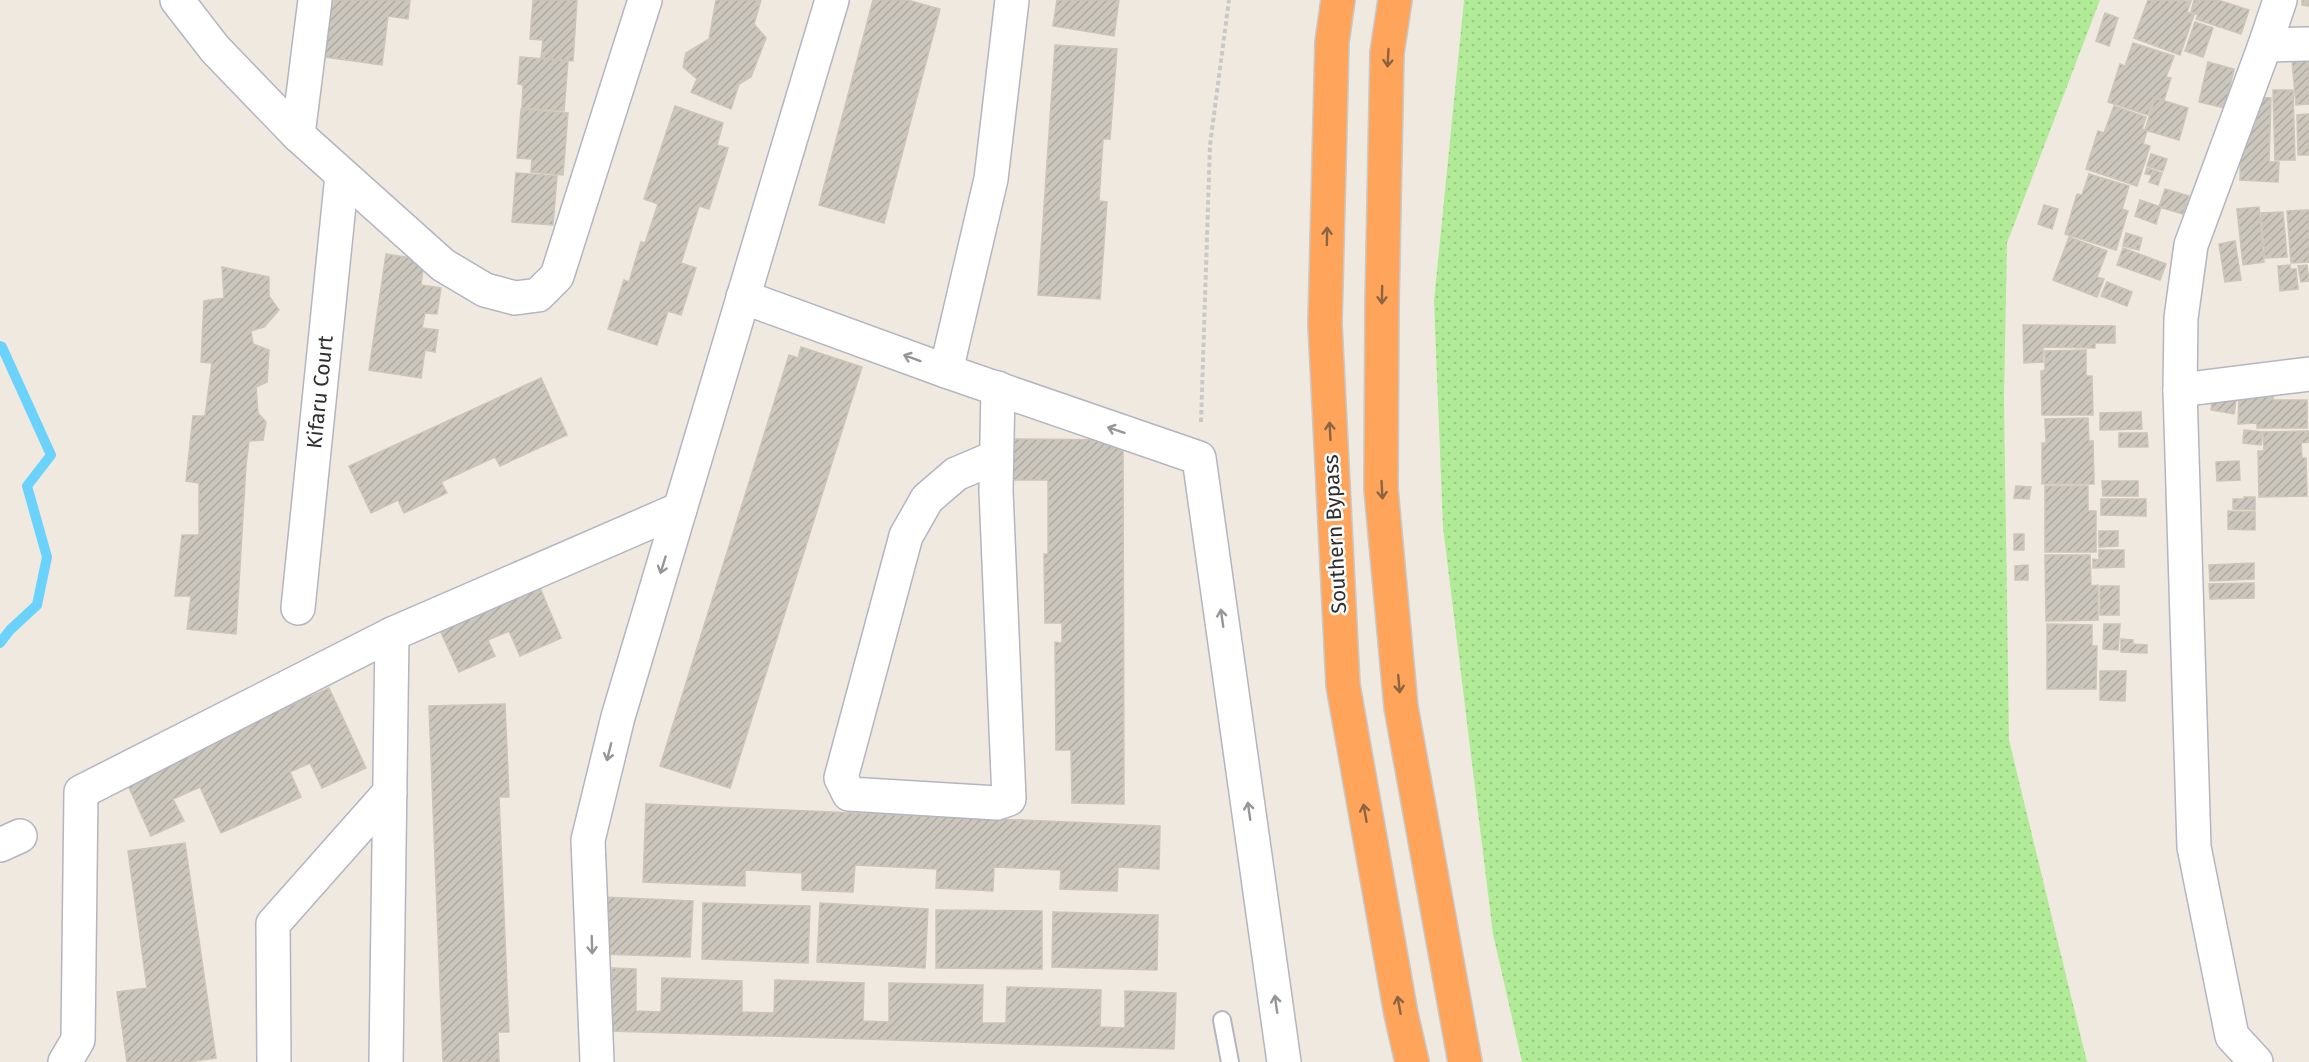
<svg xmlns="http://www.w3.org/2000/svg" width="2309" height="1062" font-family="'Fira Sans',sans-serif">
	<defs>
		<pattern id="grass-dots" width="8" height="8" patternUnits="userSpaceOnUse" patternTransform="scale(1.5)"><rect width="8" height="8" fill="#b2eb97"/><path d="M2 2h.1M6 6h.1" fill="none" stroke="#99ca82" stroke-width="1.8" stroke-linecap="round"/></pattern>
		<pattern id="building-hatch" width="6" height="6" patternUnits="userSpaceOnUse" patternTransform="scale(1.5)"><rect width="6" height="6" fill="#cbc7bd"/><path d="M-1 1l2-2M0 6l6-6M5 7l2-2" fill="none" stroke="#afaba3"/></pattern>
	</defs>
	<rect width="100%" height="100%" fill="#f0e9df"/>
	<!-- grass -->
	<path fill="url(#grass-dots)" d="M1464,0H2100L2007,243L2004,398L2009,740L2087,1062H1522L1493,934L1443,527L1434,301Z"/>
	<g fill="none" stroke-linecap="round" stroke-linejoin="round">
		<!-- stream -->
		<path stroke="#6ad2fb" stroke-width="10" d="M0,346L2,347L51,455L27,486L47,557L37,605L10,630L0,643"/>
	</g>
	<!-- building -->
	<g fill="url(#building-hatch)" stroke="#ccc5b8" stroke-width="1.5">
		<path d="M332,0H410L408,19L388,16L382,65L325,57Z"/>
		<path d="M533,0H577L573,61L541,58L543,40L530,39Z"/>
		<path d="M716,0H761L754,24L766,38L751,77L739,84L731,109L691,92L697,79L683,67L686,53L709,39Z"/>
		<path d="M873,0H907L940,9L884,223L819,205Z"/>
		<path d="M1057,0H1119L1114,36L1053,26Z"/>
		<path d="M2148,0L2191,1L2187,12L2194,15L2180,55L2134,38Z"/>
		<path d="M2194,0H2218L2249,10L2241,34L2196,19L2198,15L2191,12Z"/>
		<path d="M2302,0H2309V6L2302,5Z"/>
		<path d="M2105,13L2118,18L2109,46L2096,41Z"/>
		<path d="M2195,22L2213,28L2203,57L2185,51Z"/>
		<path d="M2133,43L2174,56L2166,77L2171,78L2164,100L2154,97L2148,115L2108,102L2120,64L2125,66Z"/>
		<path d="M1055,45L1117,49L1110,139H1103L1099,201L1107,202L1100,299L1038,295Z"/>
		<path d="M520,57L568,61L564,111L522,108L523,85L518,84Z"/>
		<path d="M2309,60V104L2296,105L2292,61Z"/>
		<path d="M2208,62L2234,69L2225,108L2199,102Z"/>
		<path d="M2273,90H2293L2295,160H2275Z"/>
		<path d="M2256,97L2271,98L2269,162H2279L2278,182L2240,180L2241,125H2256Z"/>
		<path d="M2155,98L2188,108L2179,140L2145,130Z"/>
		<path d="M675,106L723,123L717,145L728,148L709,209L699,206L681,263L696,268L681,315L668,311L657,345L608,329L624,280L629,282L641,242L645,243L658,204L644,199Z"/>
		<path d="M2114,106L2146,117L2142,129L2147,131L2143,144L2150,146L2137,186L2086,169L2098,131L2104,133Z"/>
		<path d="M521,109L568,113L563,175L531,172L532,159L517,158Z"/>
		<path d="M2309,114V155H2298L2297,115Z"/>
		<path d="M2151,154L2167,159L2163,171L2147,166Z"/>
		<path d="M2147,168L2162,173L2158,185L2149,182L2152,175L2145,174Z"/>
		<path d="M516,173L557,176L553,225L512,222Z"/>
		<path d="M2089,174L2129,186L2122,209L2128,211L2116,250L2065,234L2077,194L2082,195Z"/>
		<path d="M2165,189L2189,196L2183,214L2159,207Z"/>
		<path d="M2140,200L2161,207L2156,224L2135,216Z"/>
		<path d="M2044,205L2058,209L2052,229L2038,224Z"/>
		<path d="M2259,207L2264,262L2243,265L2237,209Z"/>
		<path d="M2309,210V262L2291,263L2287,211Z"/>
		<path d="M2283,212L2287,257L2265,258L2261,213Z"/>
		<path d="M2126,233L2142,238L2139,250L2123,246Z"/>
		<path d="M2069,237L2107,251L2097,277L2104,279L2097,297L2053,280Z"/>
		<path d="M2235,241L2241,280L2225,282L2219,244Z"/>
		<path d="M2123,248L2166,264L2160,280L2117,265Z"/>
		<path d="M386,254L424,260L421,285L441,288L437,314L425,313L422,328L438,330L435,352L425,350L421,378L369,370Z"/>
		<path d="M2290,265V269H2296L2298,289L2280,291L2278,266Z"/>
		<path d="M2307,265L2309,281L2301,282L2298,266Z"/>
		<path d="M222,267L269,277V296L279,310L264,327L251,331L253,344L269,350L267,382L256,387L258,413L266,422L263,440L249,441L246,465L236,634L187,629L191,596H175L182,535H199V483L186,481L193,416H205L212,363L201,362L204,301L224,298Z"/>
		<path d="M2107,282L2132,292L2127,306L2101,296Z"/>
		<path d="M2023,325L2115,326V343H2095V348L2043,347V362L2024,363Z"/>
		<path d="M801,347L862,367L730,788L660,766L789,355L798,358Z"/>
		<path d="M2086,350V376H2092L2093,415H2042L2041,371L2045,370V351Z"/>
		<path d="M541,378L567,435L500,466L495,457L441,482L447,493L404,513L398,500L371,513L349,466Z"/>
		<path d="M2268,389H2273V400H2307V428H2257V423L2238,424L2239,397H2268Z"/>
		<path d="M2214,390L2237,394L2234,414L2211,410Z"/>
		<path d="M2141,412L2142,429L2100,430V413Z"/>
		<path d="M2088,418L2089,441H2093L2094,484H2042V443H2046L2045,419Z"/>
		<path d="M2244,430L2262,432L2261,445L2243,443Z"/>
		<path d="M2309,431V442L2301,443L2302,458H2306L2307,496L2259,497L2258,451H2264L2263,432Z"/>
		<path d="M2119,433H2147L2148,447H2119Z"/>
		<path d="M1004,439L1123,440L1124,804L1072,803L1071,750H1056L1055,642L1062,643V623H1045L1044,554H1048V480H1004Z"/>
		<path d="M2239,461L2240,480L2217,481L2216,462Z"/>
		<path d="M2102,481H2138V496H2103Z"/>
		<path d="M2016,486L2031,487L2029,499L2014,498Z"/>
		<path d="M2045,486H2088V511H2096V552H2045Z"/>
		<path d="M2244,497H2255V510L2233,509V499H2244Z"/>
		<path d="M2101,499H2146V516L2101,515Z"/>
		<path d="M2228,511L2255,512V530L2228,529Z"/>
		<path d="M2099,531H2118V546L2099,547Z"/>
		<rect x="2014" y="534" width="10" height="16"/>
		<path d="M2099,550H2124V567L2093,568V559L2099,560Z"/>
		<path d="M2045,555H2090L2091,586L2098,585V620L2046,621Z"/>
		<path d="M2254,563V579L2210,581L2209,565Z"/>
		<path d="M2028,565V580H2015V566Z"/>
		<path d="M538,583L561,638L520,656L509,631L488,640L495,656L459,672L438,626Z"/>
		<path d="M2254,583V598L2210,599L2209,584Z"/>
		<rect x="2100" y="586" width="19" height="29"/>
		<path d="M2047,624L2092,625V646H2097L2096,689H2047Z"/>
		<path d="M2104,624H2120L2118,650L2103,649Z"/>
		<path d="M2121,639L2133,640V644L2147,645V653L2121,652Z"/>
		<path d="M2100,671H2126L2125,701L2100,700Z"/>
		<path d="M329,688L366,768L322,788L310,763L290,772L301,797L221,833L200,787L173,799L184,821L151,836L126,781Z"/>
		<path d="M505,704L509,797H499L509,1032H498L499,1062H443L429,706Z"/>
		<path d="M646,804L1160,826L1159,869L1118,867L1117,891L1060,889L1061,870L994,867L993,891L936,888L937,869L855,865L853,892L802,890V873L745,870V886L643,882Z"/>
		<path d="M185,843L216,1058L187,1062H127L117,992L147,988L128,851Z"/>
		<path d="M602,897L693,901L690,957L600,954Z"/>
		<path d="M703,903L810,906L808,963L702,959Z"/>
		<path d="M820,903L928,909L925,968L817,962Z"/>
		<path d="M936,910L1042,911V969L936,968Z"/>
		<path d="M1053,912L1158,915L1157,970L1052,967Z"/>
		<path d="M612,968L636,969V1011L661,1012L662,978L742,981V1012L774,1013L775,980L864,983L863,1021L889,1022V983L983,985L982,1023H1006L1007,987L1101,990L1100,1027L1125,1028V991L1176,993L1174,1049L611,1031Z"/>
	</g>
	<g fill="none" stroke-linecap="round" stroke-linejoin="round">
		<defs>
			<path id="lane" d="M1222,1020L1230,1062"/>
			<g id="street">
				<path d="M177,0L215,49L298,135L443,265L485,290L515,298L538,295L557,276L645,0"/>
				<path d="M2265,45L2309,44"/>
				<path d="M298,135L315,0"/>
				<path d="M743,297L946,371L1199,458L1284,1062"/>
				<path d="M946,371L991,179L1012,0"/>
				<path d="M2180,390L2309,374"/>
				<path d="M996,457L956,474L927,499L906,536L841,778L849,794L997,803L1009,799L996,491L998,388"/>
				<path d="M298,608L342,175"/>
				<path d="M0,845L20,836"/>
				<path d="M65,1062L78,1040L81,792L392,634L680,509"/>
				<path d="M274,1062L273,924L390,792"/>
				<path d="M386,1062L392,634"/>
				<path d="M597,1062L588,840L618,717L832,0"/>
				<path d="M2256,1062L2232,1036L2194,847L2180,390L2181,318L2191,245L2265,45L2280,0"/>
			</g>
			<g id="highway">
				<path d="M1338,0L1332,42L1325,324L1343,685L1401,1014L1412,1062"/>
				<path d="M1395,0L1387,53L1382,305L1381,489L1401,707L1465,1062"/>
			</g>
		</defs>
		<!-- lane casing -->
		<use href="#lane" stroke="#b3b5c2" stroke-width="20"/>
		<!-- street casing -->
		<use href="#street" stroke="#b3b5c2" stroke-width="36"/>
		<!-- highway casing -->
		<use href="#highway" stroke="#c9c9c9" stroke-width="36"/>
		<!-- path -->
		<path stroke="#c9c9c9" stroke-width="4" stroke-dasharray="4.5 3" stroke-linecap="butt" d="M1201,422L1210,145L1229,0"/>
		<!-- lane -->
		<use href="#lane" stroke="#fff" stroke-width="16"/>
		<!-- street -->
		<use href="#street" stroke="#fff" stroke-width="33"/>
		<!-- highway -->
		<use href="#highway" stroke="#ffa55b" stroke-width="33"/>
	</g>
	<!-- one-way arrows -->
	<defs><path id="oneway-shaft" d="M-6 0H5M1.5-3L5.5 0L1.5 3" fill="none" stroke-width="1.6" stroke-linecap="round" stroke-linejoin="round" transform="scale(1.5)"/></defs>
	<g stroke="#8c6442">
		<use href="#oneway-shaft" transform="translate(1388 58) rotate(93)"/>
		<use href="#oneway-shaft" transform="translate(1327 236) rotate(-89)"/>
		<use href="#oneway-shaft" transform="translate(1382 295) rotate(91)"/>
		<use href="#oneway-shaft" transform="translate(1330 431) rotate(-93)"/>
		<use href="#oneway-shaft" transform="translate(1382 490) rotate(87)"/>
		<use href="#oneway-shaft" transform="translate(1399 684) rotate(85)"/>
		<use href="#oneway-shaft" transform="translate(1365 813) rotate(-100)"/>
		<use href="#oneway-shaft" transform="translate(1399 1005) rotate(-100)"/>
	</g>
	<g stroke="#969696">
		<use href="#oneway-shaft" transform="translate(912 358) rotate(-160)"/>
		<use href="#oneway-shaft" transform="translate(1116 430) rotate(-161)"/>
		<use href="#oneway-shaft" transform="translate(663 565) rotate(107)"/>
		<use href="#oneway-shaft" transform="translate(1222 618) rotate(-98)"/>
		<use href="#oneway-shaft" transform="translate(609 752) rotate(104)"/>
		<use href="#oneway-shaft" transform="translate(1249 811) rotate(-98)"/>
		<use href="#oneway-shaft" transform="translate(592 945) rotate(88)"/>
		<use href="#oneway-shaft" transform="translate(1276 1004) rotate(-98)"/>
	</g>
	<g text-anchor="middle" stroke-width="5" stroke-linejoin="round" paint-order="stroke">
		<!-- street labels -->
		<g font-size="21" fill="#2e2e2e" stroke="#fff">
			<text transform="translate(320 392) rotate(-84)" y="7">Kifaru Court</text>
			<text transform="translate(1335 534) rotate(-93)" y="7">Southern Bypass</text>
		</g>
	</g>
</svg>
